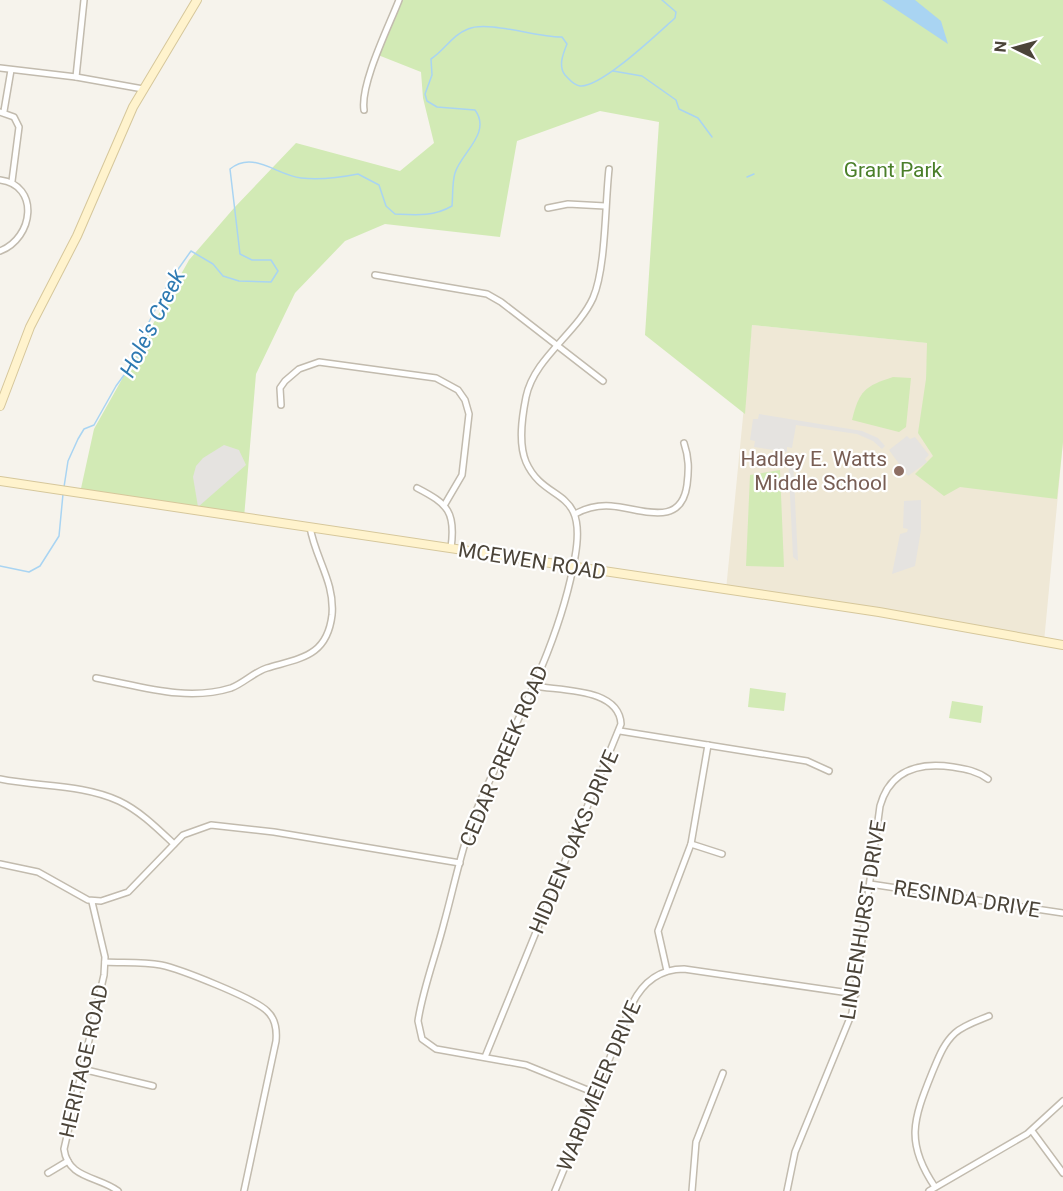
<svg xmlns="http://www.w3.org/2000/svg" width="1063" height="1191" font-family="Roboto,sans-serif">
	<rect width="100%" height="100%" fill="#f6f3ec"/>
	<!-- education -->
	<path fill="#efe8d6" d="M752,325L928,343L926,379L1063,442L1044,642L726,590Z"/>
	<!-- green -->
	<g fill="#d2eab5">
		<path d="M399,0H1063V442L1057,499L960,487L944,496L915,474L933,456L918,433L926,379L927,343L752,325L745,414L645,335L659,122L600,111L517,141L500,237L385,224L345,241L295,293L256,374L244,518L80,493L94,429L189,260L234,208L296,143L400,171L434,143L423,98L421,72L378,55Z"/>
		<path d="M893,377L911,378L906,427L899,432L852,420C859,391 865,386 893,377Z"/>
		<path d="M780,470L784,567L746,566L750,475Z"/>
		<path d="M750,688L786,693L784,711L748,707Z"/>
		<path d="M952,701L983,706L981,723L949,718Z"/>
	</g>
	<!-- parking -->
	<g fill="#e5e3e0">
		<path d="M759,414L862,431L878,438L885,446L882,449L873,441L857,434L796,425L792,448L787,447V452L754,447L755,441L750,440L753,419H758Z"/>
		<path d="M907,436L910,439L915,437L929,455L925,459L927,462L908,476L889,450Z"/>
		<path d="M224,445L239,450L246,465L198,507L193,477L196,466L203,458Z"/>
		<path d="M788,454L793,458L798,561L793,557Z"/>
		<path d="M921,500V530L915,566L892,574L900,534L907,532L908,529L903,528L904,501Z"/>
	</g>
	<!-- water -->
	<path fill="#a9d4f2" d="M882,0H915L941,21L948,44Z"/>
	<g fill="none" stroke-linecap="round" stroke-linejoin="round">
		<!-- stream -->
		<g stroke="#a9d4f2" stroke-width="1.5">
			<path d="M613,71L642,76L676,100L679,109L698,118L712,137"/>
			<path d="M747,177L754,174"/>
			<path d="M64,487L68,461L78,439L84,429L94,425L116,386L138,356L147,326L169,282L191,251L213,264L223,276L239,281L271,282L278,271L271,260H252L240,254L230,169C253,150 276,175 301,178C321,180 338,178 358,174L379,185L386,206L395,214C415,215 433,217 452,206C453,196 452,183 455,173C461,153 492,133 475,110L437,107L427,101L425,94L432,75L431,59C445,50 452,35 468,29C488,20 538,38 562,37L567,44C563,54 558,66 565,75C570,80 573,85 580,86C601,88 658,33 675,18L676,12L662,0"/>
			<path d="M0,566L29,572L40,566L59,536L63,494"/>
		</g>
		<defs>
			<g id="street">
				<path d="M0,68L76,77L143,89"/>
				<path d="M76,77L84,0"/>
				<path d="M364,110C360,84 389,26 399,0"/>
				<path d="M4,111L11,70"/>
				<path d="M0,112L14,117L19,127L12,181"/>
				<path d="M0,180C40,185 34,238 0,251"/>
				<path d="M548,208L568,204L605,206"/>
				<path d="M375,275L487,294L501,302L603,381"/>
				<path d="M281,405L280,388L285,381L299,369L319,362L436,378L458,390L465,400L469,414L462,475L445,504"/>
				<path d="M417,488C448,504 456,512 451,548"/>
				<path d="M575,514C586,508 598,505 611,506C640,508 681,529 687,485C689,469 689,458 684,443"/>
				<path d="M96,678C140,686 186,702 231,688C244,683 254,672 267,668C300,658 327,657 332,615C335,582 315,558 310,527"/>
				<path d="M620,731L807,761L829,771"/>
				<path d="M0,779C39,787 82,784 119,801C140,811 157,828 174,844"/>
				<path d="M691,844L722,854"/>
				<path d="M0,864L38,872L88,900L101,901L128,892L183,835L211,825L274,832L460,863"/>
				<path d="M870,884L1063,913"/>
				<path d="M92,902L105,957L104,975L64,1149C68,1179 98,1176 118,1191"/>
				<path d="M105,962C123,963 143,962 161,965C180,969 254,998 267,1011C276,1019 277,1030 276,1041L244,1191"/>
				<path d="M667,971L658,931L691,844L708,745"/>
				<path d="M485,1057L621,724C619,688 562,691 534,686"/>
				<path d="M82,1069L153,1086"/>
				<path d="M595,1093L526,1065L436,1049L422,1039L418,1021C423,988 436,955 444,923C455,883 463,840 480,802C515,722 560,645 575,557C588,485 545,505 526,462C518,443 522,417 526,397C534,358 577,333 593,298C606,268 605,204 609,169"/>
				<path d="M1032,1131L1063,1173"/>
				<path d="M48,1173L68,1161"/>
				<path d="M935,1187C905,1143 913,1120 932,1073C938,1059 943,1044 955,1033C964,1025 977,1021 989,1016"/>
				<path d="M555,1191L632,1004C643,982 659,969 684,969L856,994"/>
				<path d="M692,1191L696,1142L723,1073"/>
				<path d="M787,1191L795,1152L852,1013L880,806C890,770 919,762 953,767C966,769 977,771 988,779"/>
				<path d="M929,1191L1027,1134L1063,1101"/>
			</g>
			<g id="secondary">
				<path d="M0,406L30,327L77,236L133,107L197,0"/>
				<path d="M0,481L879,612L1063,645"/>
			</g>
		</defs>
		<!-- street casing -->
		<use href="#street" stroke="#c2bbae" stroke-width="8"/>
		<!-- secondary casing -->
		<use href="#secondary" stroke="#d6c79b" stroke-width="10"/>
		<!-- street -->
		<use href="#street" stroke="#fff" stroke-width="5"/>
		<!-- secondary -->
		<use href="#secondary" stroke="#fff3cd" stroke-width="8"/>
	</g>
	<!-- markers -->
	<circle fill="#8d6e63" stroke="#fff" stroke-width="2" cx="899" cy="471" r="6"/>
	<g text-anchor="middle" stroke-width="4.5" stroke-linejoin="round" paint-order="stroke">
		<!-- park labels -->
		<g font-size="21" fill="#4a7f2a" stroke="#fff">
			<text x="893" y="177">Grant Park</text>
		</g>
		<!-- education labels -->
		<g font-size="21" fill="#785e54" stroke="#fff" text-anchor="end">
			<text x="887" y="466">Hadley E. Watts<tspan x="887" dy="24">Middle School</tspan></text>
		</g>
		<!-- street labels -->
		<g font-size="21" fill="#4b4439" stroke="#fff">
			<text transform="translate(532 561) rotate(9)" y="7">MCEWEN ROAD</text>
			<text transform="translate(504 756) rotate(-67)" y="7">CEDAR CREEK ROAD</text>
			<text transform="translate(574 842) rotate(-67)" y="7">HIDDEN OAKS DRIVE</text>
			<text transform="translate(967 899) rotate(9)" y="7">RESINDA DRIVE</text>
			<text transform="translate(863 920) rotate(-81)" y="7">LINDENHURST DRIVE</text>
			<text transform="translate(84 1061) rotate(-77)" y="7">HERITAGE ROAD</text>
			<text transform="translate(599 1086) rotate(-67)" y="7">WARDMEIER DRIVE</text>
		</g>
		<!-- water labels -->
		<g font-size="22" font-style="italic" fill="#2e7ab2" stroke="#fff">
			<text transform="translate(152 323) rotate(-63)" y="8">Hole's Creek</text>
		</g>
	</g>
	<!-- north arrow -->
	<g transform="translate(1015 48) rotate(275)" stroke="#ffffff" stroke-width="4.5" paint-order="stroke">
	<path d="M0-4.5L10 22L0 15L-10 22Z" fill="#4b4439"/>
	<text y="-9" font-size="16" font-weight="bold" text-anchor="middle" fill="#4b4439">N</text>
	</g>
</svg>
